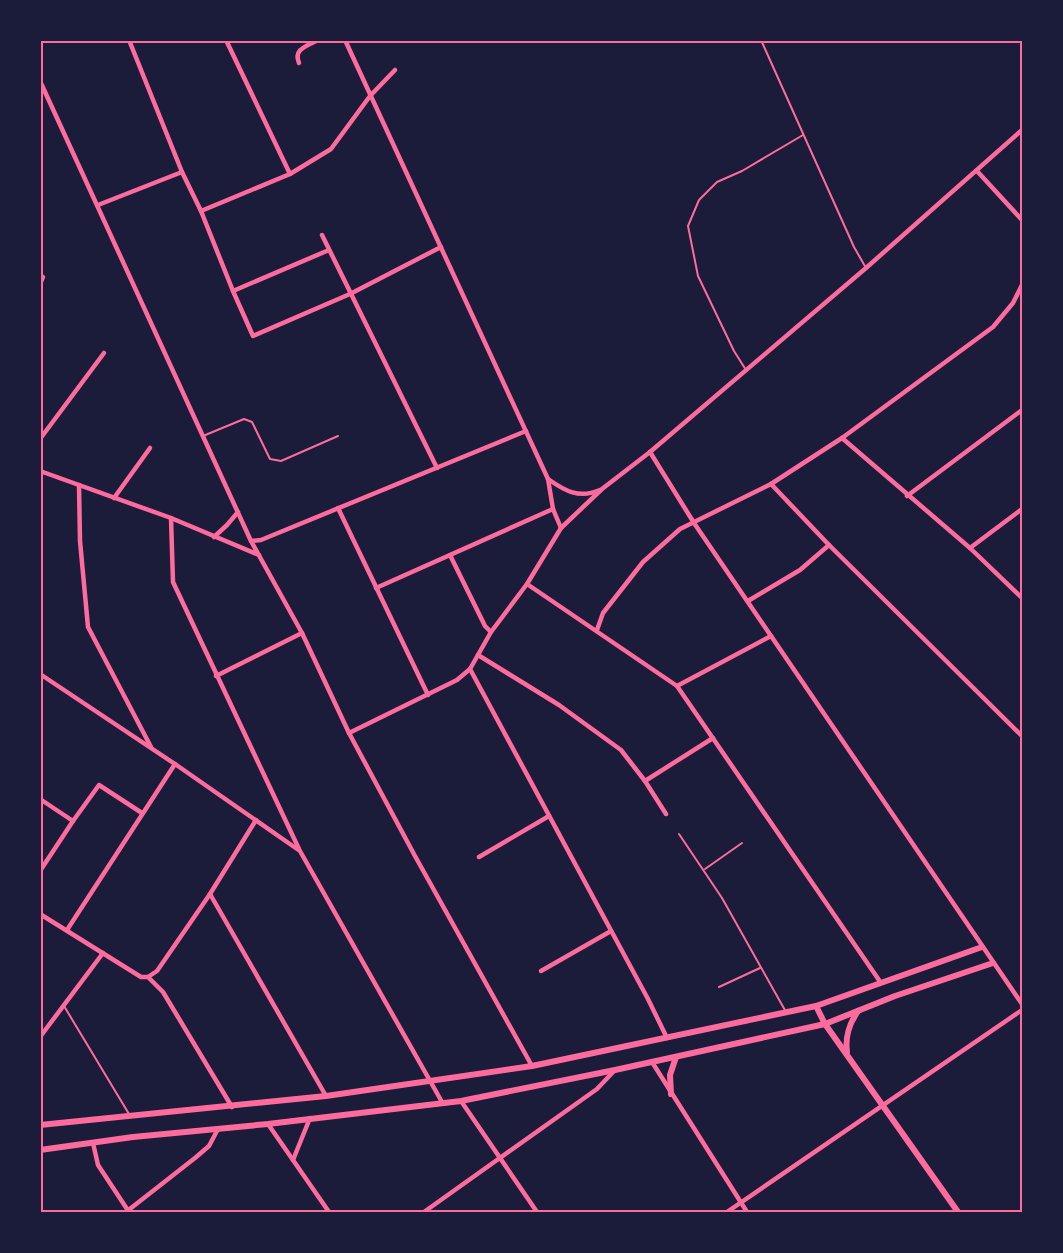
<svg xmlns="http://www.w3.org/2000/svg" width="1063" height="1253" font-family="'Roboto Condensed',sans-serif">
	<rect width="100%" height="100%" fill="#1b1b3a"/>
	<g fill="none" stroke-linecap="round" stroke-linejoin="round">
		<!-- service -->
		<g stroke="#ff6b9d" stroke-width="2">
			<path d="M761,40L854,247L866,268"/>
			<path d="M746,370L734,351L698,276L688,226L699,200L717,182L742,171L803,135"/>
			<path d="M203,436L244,419L252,422L270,459L281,461L338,436"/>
			<path d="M679,834L722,898L786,1012"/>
			<path d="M705,869L742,843"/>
			<path d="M719,987L760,968"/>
			<path d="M64,1006L129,1114"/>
		</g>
		<!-- minor -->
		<g stroke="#ff6b9d" stroke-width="4.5">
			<path d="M129,40L182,172"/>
			<path d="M226,40L290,174"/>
			<path d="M345,40L548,479L553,509L561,528"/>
			<path d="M299,63C293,49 307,46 318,40"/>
			<path d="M40,81L251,541L302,633L349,733L415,856L532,1066"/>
			<path d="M977,171L1022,220"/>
			<path d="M98,205L182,172L201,211L290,174L331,149L370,96L395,70"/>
			<path d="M201,211L233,291L253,336L350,294L441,247"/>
			<path d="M322,235L437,468"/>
			<path d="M40,275L43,277L40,284"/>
			<path d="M233,291L329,250"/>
			<path d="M842,438L970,548L1022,598"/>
			<path d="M40,439L104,353"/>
			<path d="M650,452L694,523L1022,1004"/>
			<path d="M40,471L171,518L259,555"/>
			<path d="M548,479C565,491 579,499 600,490"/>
			<path d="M771,484L829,545L1022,736"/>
			<path d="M79,485L80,541L88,627L151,747"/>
			<path d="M907,496L1022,410"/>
			<path d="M114,498L150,448"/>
			<path d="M338,508L428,695"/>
			<path d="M171,518L173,582L299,849"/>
			<path d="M214,537L227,525L238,512"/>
			<path d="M251,541L261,540L526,431"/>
			<path d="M970,548L1022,509"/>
			<path d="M450,555L485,626L491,632"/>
			<path d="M527,584L677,686L881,983"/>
			<path d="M376,588L553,509"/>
			<path d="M748,601L800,570L829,545"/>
			<path d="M597,630L603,613L643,562L680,529L771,484L842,438L993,327L1013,303L1022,285"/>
			<path d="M478,655L559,705L621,750L645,781L666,814"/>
			<path d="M470,669L648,999L667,1038"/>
			<path d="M40,674L175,764L300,851L442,1102"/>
			<path d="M216,676L302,633"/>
			<path d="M677,686L771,636"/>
			<path d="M349,733L457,680L470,669L491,632L527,584L561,528L602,489L650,452L866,268L1022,130"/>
			<path d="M645,781L713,738"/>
			<path d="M40,799L73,821"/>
			<path d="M479,857L549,816"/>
			<path d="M40,871L73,821L99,785L142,813"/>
			<path d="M210,894L326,1096"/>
			<path d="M40,914L141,977H148L163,992L232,1107"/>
			<path d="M67,930L175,764"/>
			<path d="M541,971L611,931"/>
			<path d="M148,977L157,971L210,894L256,820"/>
			<path d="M40,1037L103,953"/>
			<path d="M652,1062L747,1212"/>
			<path d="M461,1101L537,1212"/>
			<path d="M268,1124L329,1212"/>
			<path d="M93,1143L98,1165L129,1212"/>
			<path d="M293,1160L310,1118"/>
			<path d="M126,1212L195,1158L209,1146L218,1129"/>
			<path d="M424,1212L597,1089L615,1070"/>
			<path d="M727,1212L1022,1010"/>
		</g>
		<!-- tertiary -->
		<g stroke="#ff6b9d" stroke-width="6">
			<path d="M816,1006L825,1024L958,1212"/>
			<path d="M847,1052C845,1036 849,1024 858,1011"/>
			<path d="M671,1094L670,1075L676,1057"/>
			<path d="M40,1125L326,1096L532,1066L816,1006L982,947"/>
			<path d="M40,1150L133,1137L268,1124L461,1101L615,1070L825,1024L895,996L993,963"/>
		</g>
	</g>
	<!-- border -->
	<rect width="1063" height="1253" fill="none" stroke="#1b1b3a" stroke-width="84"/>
	<rect x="42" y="42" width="979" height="1169" fill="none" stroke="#ff6b9d" stroke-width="2"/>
</svg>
